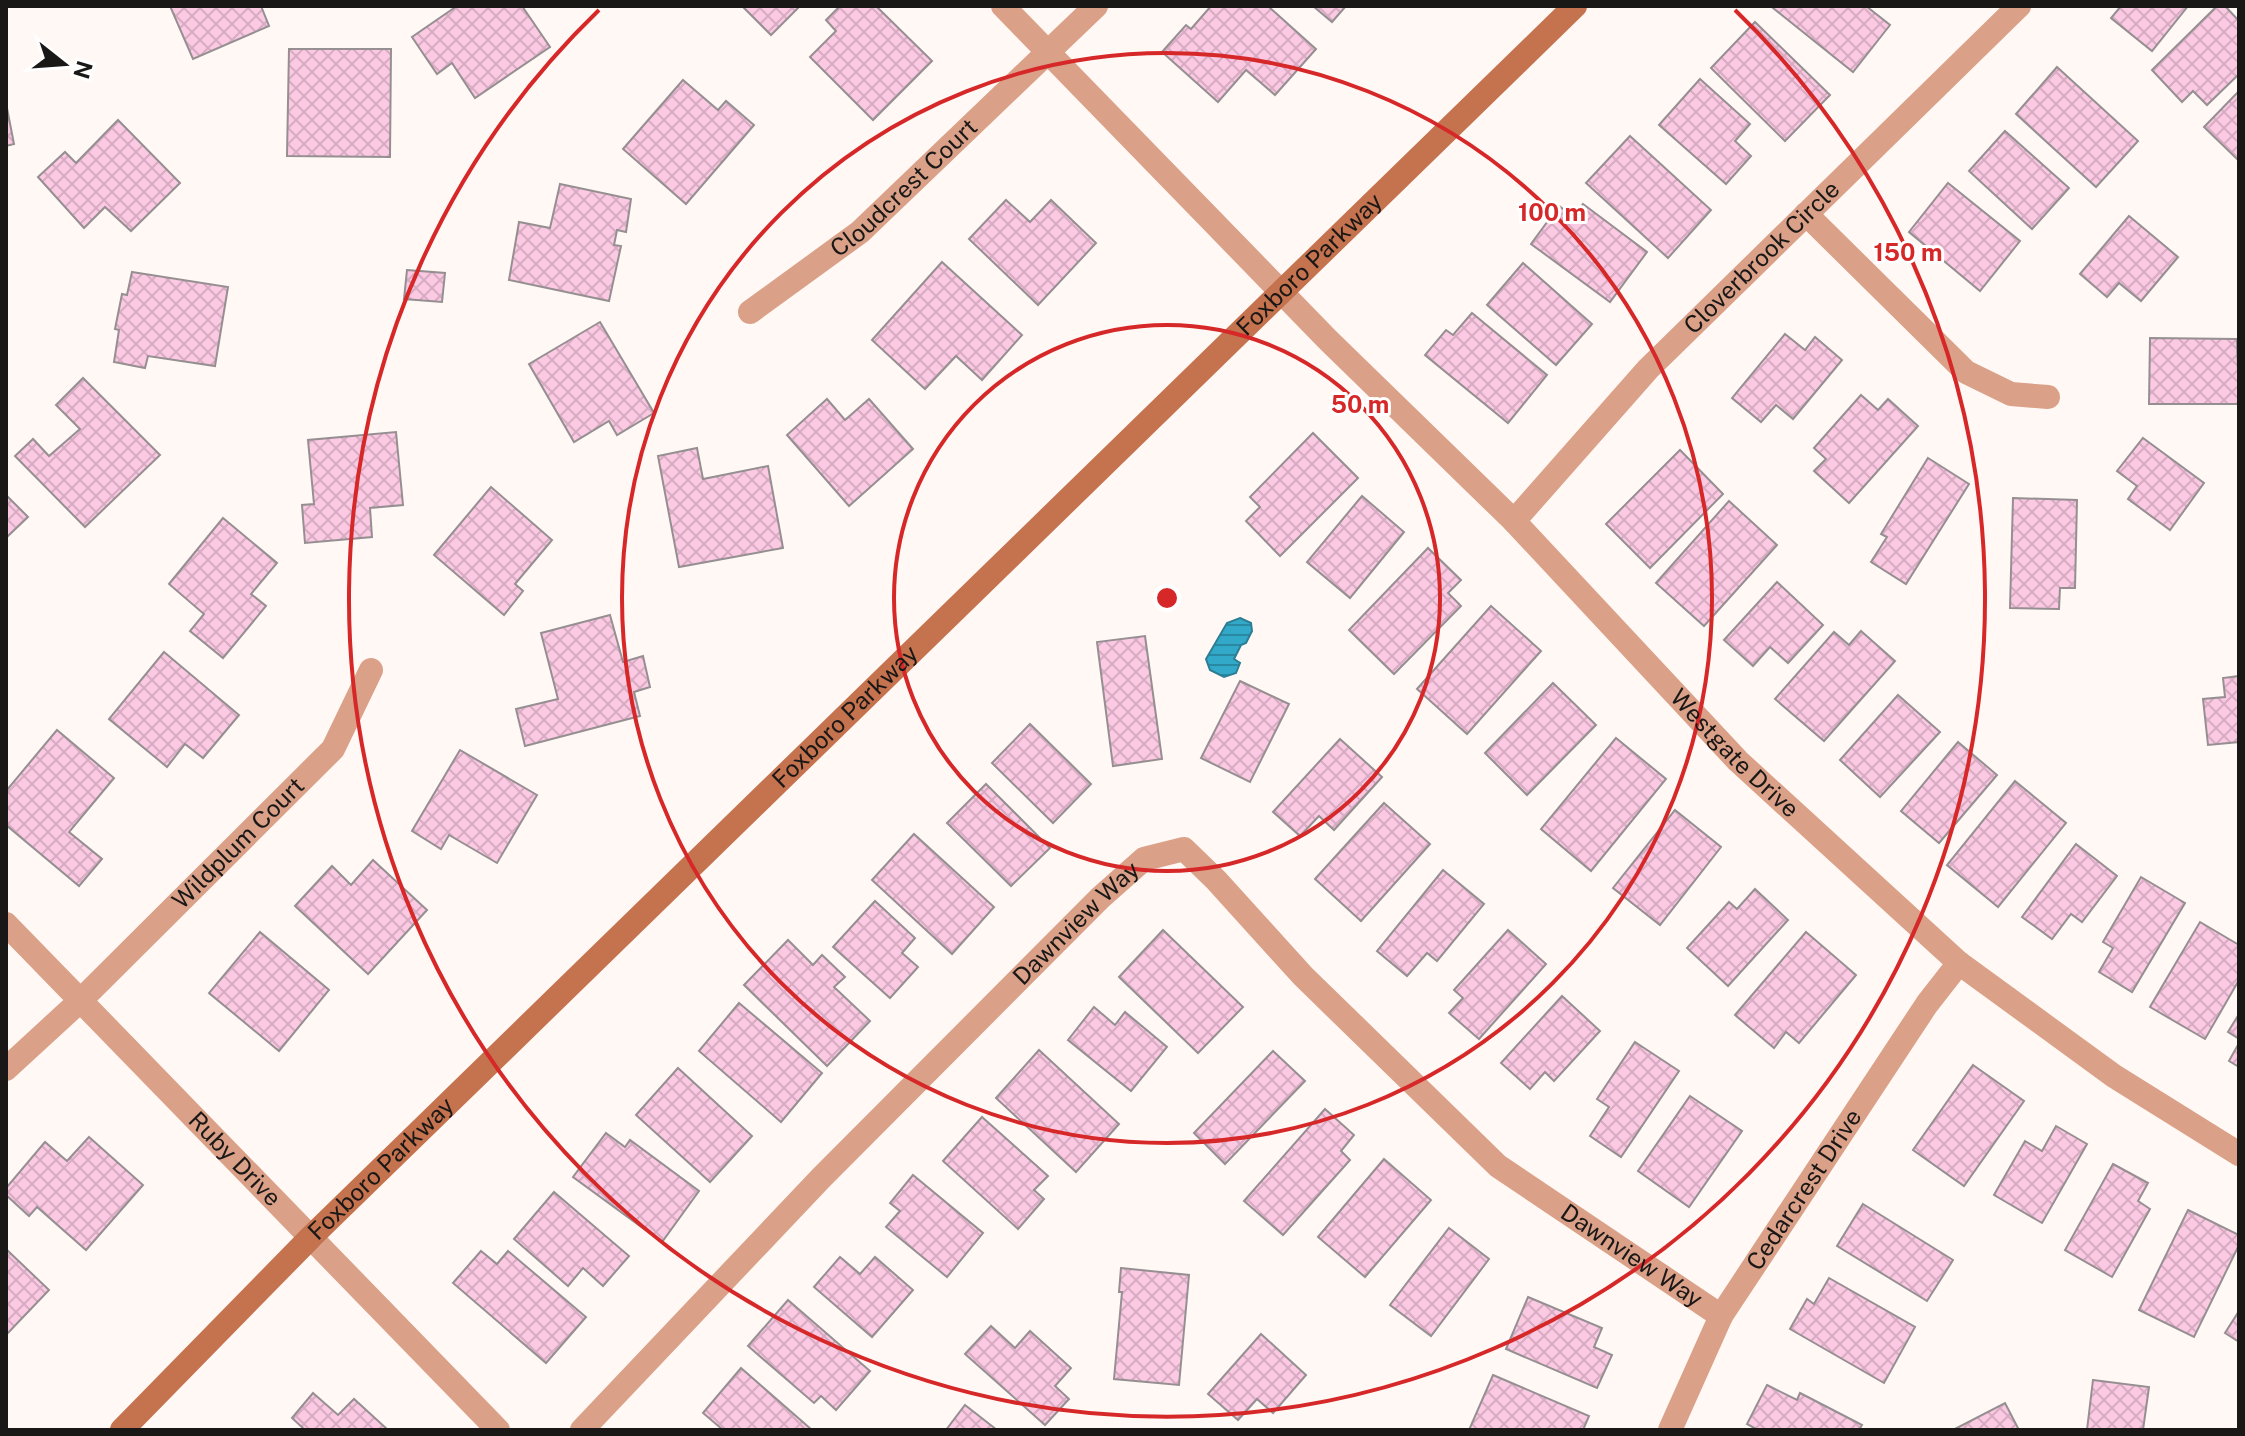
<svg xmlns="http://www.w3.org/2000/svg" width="2245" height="1436" font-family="'Public Sans',sans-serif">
	<defs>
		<pattern id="water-rules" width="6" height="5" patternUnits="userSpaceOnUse" patternTransform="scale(2)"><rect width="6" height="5" fill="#33a9c9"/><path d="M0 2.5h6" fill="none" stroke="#2a89a2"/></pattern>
		<pattern id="building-cross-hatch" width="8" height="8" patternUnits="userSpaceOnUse" patternTransform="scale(2)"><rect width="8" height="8" fill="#fcc9e3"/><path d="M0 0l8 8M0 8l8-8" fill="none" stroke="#d7acc2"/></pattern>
	</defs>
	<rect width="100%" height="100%" fill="#fff8f4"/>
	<!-- water -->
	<path fill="url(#water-rules)" stroke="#2c7e94" stroke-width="2" d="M1240,618L1251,623L1252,631L1246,643L1241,645L1234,659L1240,663L1236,673L1224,677L1210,670L1206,659L1227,623Z"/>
	<!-- building -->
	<g fill="url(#building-cross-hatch)" stroke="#958f92" stroke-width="2">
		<path d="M170,6H261L269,26L193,59Z"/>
		<path d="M457,6H522L550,47L475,98L452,63L437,74L412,37Z"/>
		<path d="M742,6H800L771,35Z"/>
		<path d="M840,6H876L932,61L873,120L810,57L836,31L826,20Z"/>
		<path d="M1211,6H1268L1316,49L1275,95L1246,70L1218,102L1162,52L1186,25L1191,29Z"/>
		<path d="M1313,6H1346L1332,22Z"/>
		<path d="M1775,6H1866L1890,25L1853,72L1773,8Z"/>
		<path d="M2121,6H2188L2152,51L2111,18Z"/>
		<path d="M2217,6H2225L2239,21V74L2207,105L2193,91L2182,102L2152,70Z"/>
		<path d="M1755,22L1830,95L1785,141L1711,68Z"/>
		<path d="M289,49H391L390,157L287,156Z"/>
		<path d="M2057,67L2138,141L2096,187L2016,114Z"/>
		<path d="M1700,79L1750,124L1735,141L1751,156L1726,184L1659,125Z"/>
		<path d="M683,80L718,110L726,101L754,125L686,204L623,149Z"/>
		<path d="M2239,91V161L2204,127Z"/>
		<path d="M6,103L14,144L6,146Z"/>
		<path d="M118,120L180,183L131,231L105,207L84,228L38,177L65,152L76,163Z"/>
		<path d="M2005,131L2069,188L2032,229L1969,171Z"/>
		<path d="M1630,136L1711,210L1668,258L1586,183Z"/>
		<path d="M1948,183L2020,241L1980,291L1909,232Z"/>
		<path d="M560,184L631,199L626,232L617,230L614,245L621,246L609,301L509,280L519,222L550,228Z"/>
		<path d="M1006,200L1030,222L1051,200L1096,243L1038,305L969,239Z"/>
		<path d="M1583,204L1647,252L1610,302L1531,244L1559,206L1574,217Z"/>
		<path d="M2129,216L2178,257L2141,301L2119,283L2107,297L2080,274Z"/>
		<path d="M942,262L1022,335L982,380L956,356L925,389L872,340Z"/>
		<path d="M1523,263L1592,324L1556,365L1487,305Z"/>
		<path d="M407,270L445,273L442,302L404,299Z"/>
		<path d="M132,272L228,287L215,366L148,356L145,368L114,362L119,330L115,329L122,294L127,295Z"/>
		<path d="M1472,313L1547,375L1508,423L1425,355L1446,330L1453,335Z"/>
		<path d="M600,322L654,413L617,435L609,421L574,442L529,364Z"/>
		<path d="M1785,334L1805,350L1815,337L1842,360L1793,419L1776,405L1761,422L1732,398Z"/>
		<path d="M2150,338L2237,339L2239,404H2149Z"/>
		<path d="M83,378L160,455L85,527L15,456L33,439L49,456L80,429L56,405Z"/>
		<path d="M1861,395L1878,410L1888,399L1918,426L1849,503L1814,471L1826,459L1814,448Z"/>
		<path d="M827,399L845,420L869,399L913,449L849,506L787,435Z"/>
		<path d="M396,432L403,505L370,508L372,537L305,543L302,505L314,504L308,440Z"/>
		<path d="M1313,433L1358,478L1280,556L1246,521L1260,507L1250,497Z"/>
		<path d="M2143,438L2204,483L2170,530L2128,499L2137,486L2117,471Z"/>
		<path d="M697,448L703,479L768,466L783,548L679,567L658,456Z"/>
		<path d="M1680,450L1723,494L1650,568L1606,524Z"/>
		<path d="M1928,458L1969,484L1906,584L1871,562L1887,537L1881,534Z"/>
		<path d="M491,487L552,540L515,584L523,591L504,615L434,555Z"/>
		<path d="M6,495L28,517L6,538Z"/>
		<path d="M1362,496L1404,532L1350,598L1307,562Z"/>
		<path d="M2013,498L2077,500L2075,588H2060L2059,609L2010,608Z"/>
		<path d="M1729,501L1777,545L1704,626L1656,583Z"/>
		<path d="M223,518L277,563L251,594L266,606L223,658L190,631L204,614L169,584Z"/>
		<path d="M1428,548L1461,580L1448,593L1461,606L1394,674L1349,630Z"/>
		<path d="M1777,582L1823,625L1788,663L1770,647L1753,666L1724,640Z"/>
		<path d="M1491,606L1541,651L1467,734L1417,689Z"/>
		<path d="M610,615L623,662L643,656L650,687L634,692L640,716L525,746L516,709L558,699L541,633Z"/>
		<path d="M1861,631L1895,661L1824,741L1775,699L1834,632L1849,645Z"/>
		<path d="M1145,636L1162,759L1113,766L1097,642Z"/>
		<path d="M164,652L239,715L203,758L185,744L167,767L109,719Z"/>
		<path d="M2239,676V742L2208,745L2203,699L2225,697L2223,678Z"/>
		<path d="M1240,681L1289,704L1250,782L1201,758Z"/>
		<path d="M1553,683L1596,725L1527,795L1485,753Z"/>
		<path d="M1898,695L1940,732L1880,797L1840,760Z"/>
		<path d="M1030,724L1091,784L1053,823L992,763Z"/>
		<path d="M57,730L114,778L69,832L102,859L79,886L6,825V791Z"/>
		<path d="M1616,738L1666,779L1591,871L1541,829Z"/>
		<path d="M1340,739L1382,777L1334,830L1319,816L1300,836L1273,812Z"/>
		<path d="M1958,742L1997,775L1939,843L1901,811Z"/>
		<path d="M460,750L537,795L497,863L449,835L441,849L412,831Z"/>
		<path d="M2015,781L2066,823L1998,907L1947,865Z"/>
		<path d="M986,784L1050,848L1011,886L947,823Z"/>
		<path d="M1384,803L1430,844L1361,921L1315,879Z"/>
		<path d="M1675,810L1721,847L1660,925L1613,888Z"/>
		<path d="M914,834L994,907L952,954L872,880Z"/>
		<path d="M2076,844L2117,876L2082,922L2071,914L2052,939L2022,917Z"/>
		<path d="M373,860L427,910L368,974L295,906L332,866L351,885Z"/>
		<path d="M1443,870L1484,904L1437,961L1427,953L1407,976L1377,951Z"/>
		<path d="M2141,877L2185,903L2132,992L2099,972L2113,948L2103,942Z"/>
		<path d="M1755,889L1788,920L1728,986L1687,948L1729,902L1737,909Z"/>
		<path d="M875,901L915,938L902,953L918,967L890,998L833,947Z"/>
		<path d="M2200,922L2239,945V980L2205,1039L2150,1007Z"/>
		<path d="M1163,930L1243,1007L1198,1053L1119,977Z"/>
		<path d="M1508,930L1546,964L1479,1039L1449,1013L1463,998L1454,990Z"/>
		<path d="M260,932L329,990L279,1051L209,993Z"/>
		<path d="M1806,932L1856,975L1799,1043L1786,1032L1774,1048L1735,1015Z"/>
		<path d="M788,940L813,965L822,955L845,977L834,987L870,1021L827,1066L744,985Z"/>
		<path d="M1562,996L1600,1031L1554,1081L1545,1072L1530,1089L1501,1063Z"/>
		<path d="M739,1003L822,1073L781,1122L699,1051Z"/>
		<path d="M1094,1007L1115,1025L1125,1012L1167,1047L1131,1091L1068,1040Z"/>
		<path d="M2239,1014V1039L2228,1032Z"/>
		<path d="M1635,1042L1679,1071L1621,1157L1590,1136L1609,1107L1597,1099Z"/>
		<path d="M2239,1043V1067L2229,1061Z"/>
		<path d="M1039,1050L1119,1124L1076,1172L996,1098Z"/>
		<path d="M1273,1051L1305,1081L1225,1164L1194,1133Z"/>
		<path d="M1973,1065L2024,1101L1964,1186L1913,1150Z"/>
		<path d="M678,1068L752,1136L710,1182L636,1115Z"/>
		<path d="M1690,1096L1742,1131L1689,1207L1638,1171Z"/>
		<path d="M1325,1109L1354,1135L1341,1151L1350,1160L1283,1235L1244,1201Z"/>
		<path d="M982,1117L1048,1176L1034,1190L1044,1199L1018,1229L943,1161Z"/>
		<path d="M2056,1126L2087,1144L2042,1223L1994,1195L2025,1141L2042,1151Z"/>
		<path d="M606,1133L625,1147L630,1140L699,1191L662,1242L573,1177Z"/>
		<path d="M89,1137L143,1185L86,1250L37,1207L29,1216L6,1195V1188L45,1142L67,1161Z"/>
		<path d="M1384,1159L1431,1200L1365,1277L1318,1237Z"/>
		<path d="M2113,1164L2148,1183L2138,1201L2150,1209L2112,1277L2065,1250Z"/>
		<path d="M913,1175L983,1233L947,1277L886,1227L900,1211L890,1203Z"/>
		<path d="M554,1192L629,1256L603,1286L583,1268L568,1286L514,1239Z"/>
		<path d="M1863,1204L1953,1260L1927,1301L1837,1246Z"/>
		<path d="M2188,1210L2239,1235V1245L2194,1337L2139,1310Z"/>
		<path d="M1449,1228L1489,1259L1431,1336L1390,1305Z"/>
		<path d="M6,1249L49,1290L6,1335Z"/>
		<path d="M481,1251L497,1264L508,1251L586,1317L546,1363L453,1283Z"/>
		<path d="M840,1257L860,1274L875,1257L913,1290L872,1337L814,1287Z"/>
		<path d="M1121,1268L1189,1275L1179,1385L1114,1379L1122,1292H1119Z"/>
		<path d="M1829,1278L1915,1327L1884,1383L1790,1329L1807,1299L1814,1304Z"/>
		<path d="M1528,1297L1602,1328L1594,1347L1612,1355L1597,1388L1506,1349Z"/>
		<path d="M788,1300L870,1371L836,1410L821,1396L814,1403L748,1346Z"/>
		<path d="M2239,1311V1342L2225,1333Z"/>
		<path d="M991,1326L1015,1348L1030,1331L1071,1368L1055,1386L1069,1399L1045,1425L965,1354Z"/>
		<path d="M1261,1334L1306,1375L1273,1413L1257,1399L1238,1420L1208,1394Z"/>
		<path d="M741,1368L812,1430H723L703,1413Z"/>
		<path d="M1493,1375L1589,1416L1583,1430H1469Z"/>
		<path d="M2093,1380L2149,1387L2143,1430H2087Z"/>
		<path d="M1767,1385L1797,1400L1800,1393L1862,1425L1859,1430H1758L1747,1424Z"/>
		<path d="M313,1393L338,1415L354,1399L388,1430H305L292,1418Z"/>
		<path d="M2005,1403L2019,1430H1953Z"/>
		<path d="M965,1405L997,1430H946Z"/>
	</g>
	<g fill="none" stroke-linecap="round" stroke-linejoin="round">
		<!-- minor -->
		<g stroke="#daa088" stroke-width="24">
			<path id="s1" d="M1003,6L1328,340L1514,521L1738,761L1959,963L2114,1076L2239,1154"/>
			<path d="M1806,214L1966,372L2011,394L2048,397"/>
			<path id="s2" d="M750,312L860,232L1096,6"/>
			<path id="s3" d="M1514,521L1648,369L2019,6"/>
			<path id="s4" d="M6,924L498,1430"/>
			<path id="s5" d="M6,1069L81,1000L333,749L371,670"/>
			<path id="s6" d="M582,1430L821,1178L1100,898L1144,859L1184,849L1216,880L1303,976L1498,1166L1721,1316"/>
			<path id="s7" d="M1670,1430L1721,1316L1927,1004L1959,963"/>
		</g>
		<!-- secondary -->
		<path stroke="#c5724e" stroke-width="24" id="s8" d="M122,1430L311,1237L1575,6"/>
	</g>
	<!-- distance rings -->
	<g fill="none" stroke="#d62828" stroke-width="4">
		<circle cx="1167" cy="598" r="273"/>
		<circle cx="1167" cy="598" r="545"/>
		<path d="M1735 10A818 818 0 1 1 599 10"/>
	</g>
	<g text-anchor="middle" stroke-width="6" stroke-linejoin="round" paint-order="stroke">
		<!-- street labels -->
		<g font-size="24" fill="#1a1817" stroke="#fff">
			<text dy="8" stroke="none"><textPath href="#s2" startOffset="198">Cloudcrest Court</textPath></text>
			<text dy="8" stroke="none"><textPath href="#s3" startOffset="362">Cloverbrook Circle</textPath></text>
			<text dy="8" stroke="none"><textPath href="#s8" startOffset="1664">Foxboro Parkway</textPath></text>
			<text dy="8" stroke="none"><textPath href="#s8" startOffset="1016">Foxboro Parkway</textPath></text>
			<text dy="8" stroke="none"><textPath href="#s1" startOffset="1046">Westgate Drive</textPath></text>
			<text dy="8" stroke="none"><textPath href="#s5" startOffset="324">Wildplum Court</textPath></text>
			<text dy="8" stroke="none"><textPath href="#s6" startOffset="708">Dawnview Way</textPath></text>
			<text dy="8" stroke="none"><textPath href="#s4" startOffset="328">Ruby Drive</textPath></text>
			<text dy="8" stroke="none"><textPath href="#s8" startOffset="368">Foxboro Parkway</textPath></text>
			<text dy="8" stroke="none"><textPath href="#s7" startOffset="276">Cedarcrest Drive</textPath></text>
			<text dy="8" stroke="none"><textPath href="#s6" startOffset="1450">Dawnview Way</textPath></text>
		</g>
	</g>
	<circle cx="1167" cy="598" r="12" fill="#d62828" stroke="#fff" stroke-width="4"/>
	<g font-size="24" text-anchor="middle" font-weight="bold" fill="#d62828" stroke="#fff" stroke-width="6" stroke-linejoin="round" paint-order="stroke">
		<text x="1552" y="221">100 m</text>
		<text x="1908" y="261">150 m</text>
		<text x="1360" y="413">50 m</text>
	</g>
	<!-- border -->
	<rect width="2245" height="1436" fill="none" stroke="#1a1817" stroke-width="16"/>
	<!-- north arrow -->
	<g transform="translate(64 64) rotate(107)" stroke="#ffffff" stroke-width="6" paint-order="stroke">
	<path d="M0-6L14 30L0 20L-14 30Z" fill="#1a1817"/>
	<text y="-12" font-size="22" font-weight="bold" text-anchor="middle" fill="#1a1817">N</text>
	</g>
</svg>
